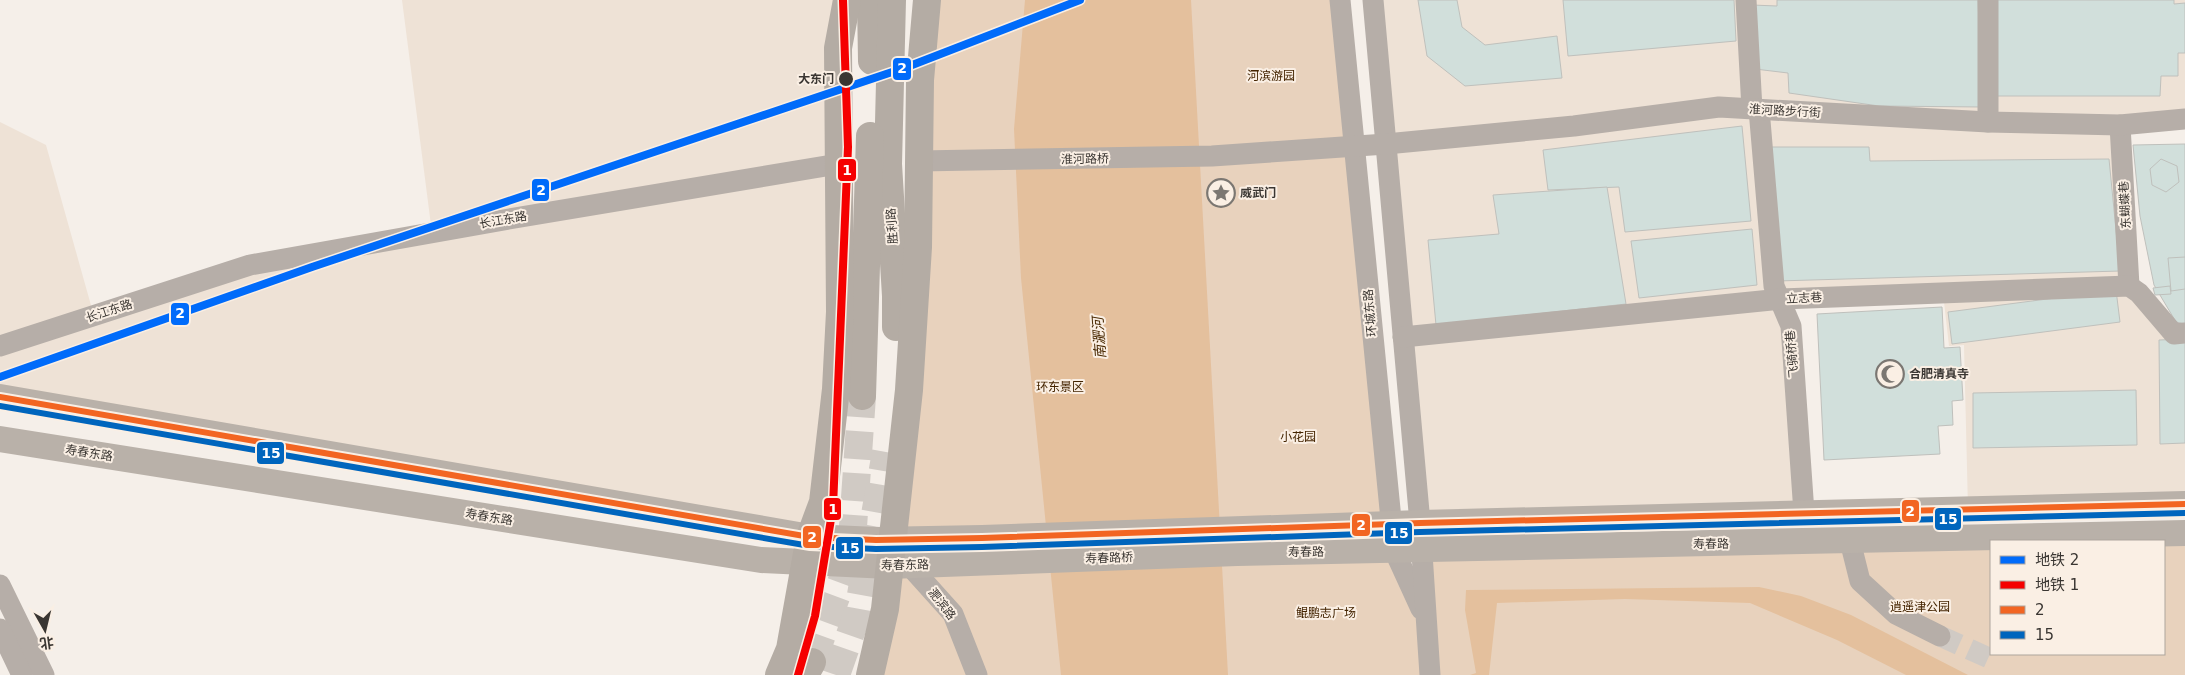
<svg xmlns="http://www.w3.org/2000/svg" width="2185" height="675" font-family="'DejaVu Sans','Noto Sans SC',sans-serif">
	<rect width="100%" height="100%" fill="#f5efe9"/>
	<!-- built -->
	<g fill="#eee2d6">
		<path d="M402,0H847L839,221L810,537L0,397V122L46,145L94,316L250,265L432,233Z"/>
		<path d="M1373,0H2185V119L2121,125L2129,286L2185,333V504L1968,509L1964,345L1949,346L1943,293L1781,299L1804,513L1420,523Z"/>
	</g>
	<!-- green -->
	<g fill="#e8d2bd" fill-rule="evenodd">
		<path d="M927,0H1340L1391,525L891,539Z"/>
		<path d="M2185,533V675H870L889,566L1394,550L1425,618L1422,549ZM1991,541H2164V654H1991Z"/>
	</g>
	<!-- water -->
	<g fill="#e4c09d">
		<path d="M1025,0H1191L1228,675H1061L1021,278L1014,129Z"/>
		<path d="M1759,587L1801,596L1851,615L1968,675H1906L1837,640L1750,603L1625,599L1497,603L1489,675H1470L1476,673L1465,610L1466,590Z"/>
	</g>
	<!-- building -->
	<g fill="#d1dfdb" stroke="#bfc0bc">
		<path d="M1418,0H1457L1462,27L1485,45L1557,36L1562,78L1465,86L1427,56Z"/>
		<path d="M1563,0H1734L1736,41L1568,56Z"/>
		<path d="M1777,0H1978L1982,107L1879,106L1789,93L1788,73L1755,69L1752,5L1777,6Z"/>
		<path d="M1997,0H2174V4L2185,3V53H2178V76H2161L2160,96H1997Z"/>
		<path d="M1742,126L1751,221L1625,232L1619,187L1548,190L1543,150Z"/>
		<path d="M2185,144V324L2176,322L2154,285L2140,216L2133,145Z"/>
		<path d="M1768,147H1869L1870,161L2109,159L2120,271L1777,281Z"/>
		<path d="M2161,159L2177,166L2179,182L2166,192L2152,185L2150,169Z"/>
		<path d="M1607,187L1626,304L1436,325L1428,240L1499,234L1493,195Z"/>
		<path d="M1752,229L1757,285L1639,298L1631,241Z"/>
		<path d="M2185,257V289L2171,291L2168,258Z"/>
		<path d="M2170,286L2171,294L2155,295L2153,288Z"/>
		<path d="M2116,290L2120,322L1952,344L1948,312Z"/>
		<path d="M1942,307L1944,348L1960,347L1963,400L1952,401L1953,425L1938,426L1940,454L1824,460L1817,314Z"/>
		<path d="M2185,339V443L2160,444L2159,340Z"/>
		<path d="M2136,390L2137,445L1973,448V393Z"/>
	</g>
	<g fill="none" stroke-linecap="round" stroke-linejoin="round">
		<!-- minor-tunnel -->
		<path stroke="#d0cac4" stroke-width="21" stroke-dasharray="21 11" stroke-linecap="butt" d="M1940,636L1989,658"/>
		<!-- highway-tunnel -->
		<g stroke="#d0cac4" stroke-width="28" stroke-dasharray="28 14" stroke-linecap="butt">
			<path d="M812,662L851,556L862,396"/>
			<path d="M836,675L858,612L886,452"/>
		</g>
		<!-- minor -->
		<g stroke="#b6aea8" stroke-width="21">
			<path d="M1340,0L1394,550L1421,609"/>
			<path d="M1373,0L1420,523L1430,675"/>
			<path d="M1746,0L1752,109"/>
			<path d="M1988,0V122"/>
			<path d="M1759,109L1774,286L1791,326L1804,513"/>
			<path d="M2120,125L2129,286"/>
			<path d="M919,161L1212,156L1386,144L1574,126L1719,107L1988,122L2120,125L2185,119"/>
			<path d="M1403,337L1781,299L2129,286L2139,293L2174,334L2185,333"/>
			<path d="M0,346L250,265L509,219L838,164"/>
			<path d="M1850,541L1860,581L1896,614L1940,636"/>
			<path d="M909,565L953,614L977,675"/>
			<path d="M0,585L44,675"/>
			<path d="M0,629L22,675"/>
		</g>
		<!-- major -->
		<g stroke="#b9b1a9" stroke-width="26">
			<path d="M0,397L810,537L876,540L982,538L1420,523L2185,504"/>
			<path d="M0,439L761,560L889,566L1237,553L2185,533"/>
		</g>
		<!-- highway -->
		<g stroke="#b4aca4" stroke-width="28">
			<path d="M871,0L872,61"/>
			<path d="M892,0L888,164L896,296V327"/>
			<path d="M862,396L870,136"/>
			<path d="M779,675L790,649L810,537L823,502L836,389L840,312L838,48L847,0"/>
			<path d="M805,675L812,662"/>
			<path d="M870,675L885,609L909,390L918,247L920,80L927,0"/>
		</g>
		<defs>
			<path id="bus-1" d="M0,397L810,537L876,540L982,538L1420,523L2185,504"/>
			<path id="bus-2" d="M0,406L810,546L876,549L982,547L1420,532L2185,513"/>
		</defs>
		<!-- bus-1 casing -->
		<use href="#bus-1" stroke="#faefe4" stroke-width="10"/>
		<!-- bus-2 casing -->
		<use href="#bus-2" stroke="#faefe4" stroke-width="10"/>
		<!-- bus-1 -->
		<use href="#bus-1" stroke="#f26522" stroke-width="6"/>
		<!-- bus-2 -->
		<use href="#bus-2" stroke="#0065bd" stroke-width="6"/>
		<defs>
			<path id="metro-1" d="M0,377L312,267L907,67L1080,0"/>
			<path id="metro-2" d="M798,675L815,616L833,507L848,147L843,0"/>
		</defs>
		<!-- metro-1 casing -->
		<use href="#metro-1" stroke="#faefe4" stroke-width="11"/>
		<!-- metro-2 casing -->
		<use href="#metro-2" stroke="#faefe4" stroke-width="11"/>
		<!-- metro-1 -->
		<use href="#metro-1" stroke="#006bfa" stroke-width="8"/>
		<!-- metro-2 -->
		<use href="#metro-2" stroke="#f50000" stroke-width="8"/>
	</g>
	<!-- icons -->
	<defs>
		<symbol id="sight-ring" viewBox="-11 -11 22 22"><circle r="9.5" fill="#faefe4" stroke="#7b7772" stroke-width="1.5"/><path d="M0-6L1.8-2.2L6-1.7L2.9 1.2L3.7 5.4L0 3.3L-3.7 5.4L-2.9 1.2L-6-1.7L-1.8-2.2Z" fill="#7b7772"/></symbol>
		<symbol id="mosque-ring" viewBox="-11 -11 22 22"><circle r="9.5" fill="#faefe4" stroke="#7b7772" stroke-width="1.5"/><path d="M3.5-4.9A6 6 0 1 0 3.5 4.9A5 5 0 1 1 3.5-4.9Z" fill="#7b7772"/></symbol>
	</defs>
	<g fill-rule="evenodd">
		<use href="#sight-ring" x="1205" y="177" width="32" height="32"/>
		<use href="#mosque-ring" x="1874" y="358" width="32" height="32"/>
	</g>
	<!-- markers -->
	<circle fill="#3a3632" stroke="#faefe4" stroke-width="2" cx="846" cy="79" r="8"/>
	<g text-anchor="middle" stroke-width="4" stroke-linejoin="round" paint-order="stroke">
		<!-- park labels -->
		<g font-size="12" fill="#442400" stroke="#faefe4">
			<text x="1271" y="80">河滨游园</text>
			<text x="1060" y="391">环东景区</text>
			<text x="1298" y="441">小花园</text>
			<text x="1920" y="611">逍遥津公园</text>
			<text x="1326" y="617">鲲鹏志广场</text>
		</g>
		<!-- stop labels -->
		<g font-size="12" font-weight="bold" fill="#3a3632" stroke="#faefe4" text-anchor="end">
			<text x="834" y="83">大东门</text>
		</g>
		<!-- street labels -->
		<g font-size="12" fill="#3a3632" stroke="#faefe4">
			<text transform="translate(1785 111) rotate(3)" y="4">淮河路步行街</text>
			<text transform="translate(1085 159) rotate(-1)" y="4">淮河路桥</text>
			<text transform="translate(2125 205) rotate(-93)" y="4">东蝴蝶巷</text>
			<text transform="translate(503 220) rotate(-10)" y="4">长江东路</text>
			<text transform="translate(892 226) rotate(-94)" y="4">胜利路</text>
			<text transform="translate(1804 298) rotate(-2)" y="4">立志巷</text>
			<text transform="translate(109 311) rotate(-18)" y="4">长江东路</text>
			<text transform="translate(1370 313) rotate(-95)" y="4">环城东路</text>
			<text transform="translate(1792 354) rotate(-95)" y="4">飞骑桥巷</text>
			<text transform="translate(89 453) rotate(9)" y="4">寿春东路</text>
			<text transform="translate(489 517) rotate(9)" y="4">寿春东路</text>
			<text transform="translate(1711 544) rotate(-1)" y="4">寿春路</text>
			<text transform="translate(1306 552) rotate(-1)" y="4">寿春路</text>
			<text transform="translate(1109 558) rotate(-2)" y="4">寿春路桥</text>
			<text transform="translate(905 565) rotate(-1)" y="4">寿春东路</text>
			<text transform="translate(942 604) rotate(52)" y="4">淝滨路</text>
		</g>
		<!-- poi labels -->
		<g font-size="12" font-weight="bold" fill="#3a3632" stroke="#faefe4" text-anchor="start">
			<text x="1240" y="197">威武门</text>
			<text x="1909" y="378">合肥清真寺</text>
		</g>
		<!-- water labels -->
		<g font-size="14" font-style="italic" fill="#4b2b04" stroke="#faefe4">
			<text transform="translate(1099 338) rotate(-94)" y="5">南淝河</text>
		</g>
	</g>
	<g stroke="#faefe4" stroke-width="2">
		<rect x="892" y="57" width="20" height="24" rx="5" fill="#006bfa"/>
		<rect x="837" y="158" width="20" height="24" rx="5" fill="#f50000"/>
		<rect x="531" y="178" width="19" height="24" rx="5" fill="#006bfa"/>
		<rect x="170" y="302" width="20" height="24" rx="5" fill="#006bfa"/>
		<rect x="256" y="441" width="29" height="24" rx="5" fill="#0065bd"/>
		<rect x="823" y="497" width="19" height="24" rx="5" fill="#f50000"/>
		<rect x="1901" y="499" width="19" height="24" rx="5" fill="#f26522"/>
		<rect x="1934" y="507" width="28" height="24" rx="5" fill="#0065bd"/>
		<rect x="1351" y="513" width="20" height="24" rx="5" fill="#f26522"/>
		<rect x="1384" y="521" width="29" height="24" rx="5" fill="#0065bd"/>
		<rect x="802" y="525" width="20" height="24" rx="5" fill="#f26522"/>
		<rect x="835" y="536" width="29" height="24" rx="5" fill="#0065bd"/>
	</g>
	<g font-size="14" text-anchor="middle" font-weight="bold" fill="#fff">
		<text x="902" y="73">2</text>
		<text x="847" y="175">1</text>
		<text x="541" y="195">2</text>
		<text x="180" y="318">2</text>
		<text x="271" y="458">15</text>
		<text x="833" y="514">1</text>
		<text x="1910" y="516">2</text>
		<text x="1948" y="524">15</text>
		<text x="1361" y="530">2</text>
		<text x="1399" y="538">15</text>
		<text x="812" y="542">2</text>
		<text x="850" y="553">15</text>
	</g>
	<!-- legend -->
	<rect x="1990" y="540" width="175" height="115" fill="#faefe4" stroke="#ada59d"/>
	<rect x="2000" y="556" width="25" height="8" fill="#006bfa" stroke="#ada59d"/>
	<text x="2035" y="565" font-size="15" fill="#3a3632">地铁 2</text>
	<rect x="2000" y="581" width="25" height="8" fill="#f50000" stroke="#ada59d"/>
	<text x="2035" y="590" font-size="15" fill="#3a3632">地铁 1</text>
	<rect x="2000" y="606" width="25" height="8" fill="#f26522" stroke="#ada59d"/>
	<text x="2035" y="615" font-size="15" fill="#3a3632">2</text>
	<rect x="2000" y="631" width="25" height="8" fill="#0065bd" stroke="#ada59d"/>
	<text x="2035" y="640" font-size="15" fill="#3a3632">15</text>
	<!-- north arrow -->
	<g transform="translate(45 630) rotate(172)" stroke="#faefe4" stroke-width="4" paint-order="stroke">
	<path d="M0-4L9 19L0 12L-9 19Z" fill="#3a3632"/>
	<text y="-8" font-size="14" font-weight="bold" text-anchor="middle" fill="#3a3632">北</text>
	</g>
</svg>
